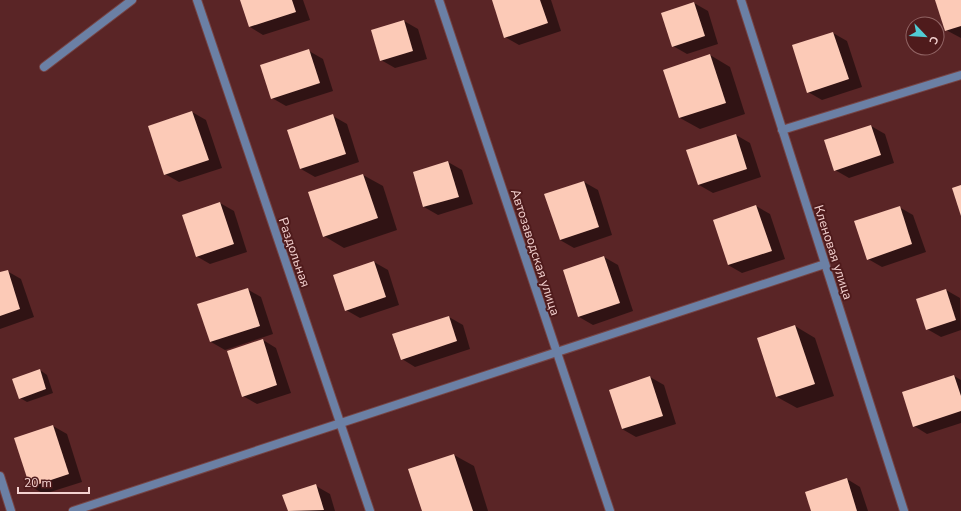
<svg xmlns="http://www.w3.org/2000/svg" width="961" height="511" font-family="'Nunito Sans',sans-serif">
	<rect width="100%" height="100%" fill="#5a2526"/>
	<!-- shadow -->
	<g fill="#0007">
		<path d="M241,0H303L310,20L263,35L250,27Z"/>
		<path d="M493,0H551L561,31L519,45L505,37Z"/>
		<path d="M936,0H961V38L946,30Z"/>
		<path d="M694,3L708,11L718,44L687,54L673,46Z"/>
		<path d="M404,21L418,29L427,59L395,68L381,60Z"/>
		<path d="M833,33L847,41L862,87L822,100L808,92Z"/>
		<path d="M309,51L323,59L333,91L286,106L272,98Z"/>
		<path d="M710,55L730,67L745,114L700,129L680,118Z"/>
		<path d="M192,112L206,120L222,168L179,182L165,174L149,126Z"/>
		<path d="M333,116L347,124L359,162L315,177L301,169Z"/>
		<path d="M871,126L885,134L894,163L849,178L835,170Z"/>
		<path d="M736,135L750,143L761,177L713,193L699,185L688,151Z"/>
		<path d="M448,162L462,170L473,204L438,215L424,207L414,173Z"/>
		<path d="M363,175L383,186L397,230L344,248L324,236Z"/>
		<path d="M584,182L598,190L612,235L574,248L560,240Z"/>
		<path d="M220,203L234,211L247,252L210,264L196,256Z"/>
		<path d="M756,206L770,214L785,259L742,273L728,265Z"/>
		<path d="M899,207L913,215L926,252L882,267L868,259Z"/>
		<path d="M604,257L618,265L633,311L593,325L579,317Z"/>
		<path d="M374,262L388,270L399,305L360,318L346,310Z"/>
		<path d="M7,271L21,279L34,317L0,329V274Z"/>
		<path d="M247,289L261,297L273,334L225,350L211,342L199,305Z"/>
		<path d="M946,290L960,298L961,330L941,337L927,329Z"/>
		<path d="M449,317L463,325L470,349L415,367L402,359Z"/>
		<path d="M795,326L815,338L834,396L797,408L777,397Z"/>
		<path d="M263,340L276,348L291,393L257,404L243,396Z"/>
		<path d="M40,370L47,375L53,393L27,402L20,398Z"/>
		<path d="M954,376L961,380V423L927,434L914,426Z"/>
		<path d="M650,377L664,385L676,424L636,437L622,429Z"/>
		<path d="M53,426L67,434L82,482L44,494L30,486Z"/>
		<path d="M454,455L474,466L488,511H423Z"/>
		<path d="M847,479L860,487L868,511H812Z"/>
		<path d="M316,486L330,494L335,511H289L284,496Z"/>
	</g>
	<!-- building -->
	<g fill="#fccab7">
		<path d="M240,0H292L296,12L249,27Z"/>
		<path d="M492,0H540L548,23L504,38Z"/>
		<path d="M935,0H961V26L945,31Z"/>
		<path d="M694,2L705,36L672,47L661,13Z"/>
		<path d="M404,20L413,51L380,61L371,30Z"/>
		<path d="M833,32L849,79L807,93L792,45Z"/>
		<path d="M309,49L320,83L271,99L260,65Z"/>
		<path d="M710,54L726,103L679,118L663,70Z"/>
		<path d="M192,111L209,160L164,175L148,126Z"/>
		<path d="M333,114L346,154L300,169L287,130Z"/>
		<path d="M871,125L881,155L834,171L824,140Z"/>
		<path d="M736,134L747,169L698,185L686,150Z"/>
		<path d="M448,161L459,197L423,207L413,172Z"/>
		<path d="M363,174L378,218L323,237L308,192Z"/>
		<path d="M584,181L599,227L560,240L544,194Z"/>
		<path d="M961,185V216L952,188Z"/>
		<path d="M220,202L234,244L196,257L182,215Z"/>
		<path d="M756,205L772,251L728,265L713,220Z"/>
		<path d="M900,206L912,244L867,260L854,221Z"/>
		<path d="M604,256L620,303L578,317L563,270Z"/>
		<path d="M374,261L386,297L345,311L333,275Z"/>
		<path d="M8,270L20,309L0,316V272Z"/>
		<path d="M248,288L260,326L210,342L197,304Z"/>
		<path d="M946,289L956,320L926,330L916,299Z"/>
		<path d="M449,316L457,341L401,360L392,334Z"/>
		<path d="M795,325L815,384L776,397L757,338Z"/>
		<path d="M263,339L277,385L242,397L227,351Z"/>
		<path d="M40,369L46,389L19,399L12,379Z"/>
		<path d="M954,375L961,396V411L913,427L902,392Z"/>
		<path d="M650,376L663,416L622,429L609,390Z"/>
		<path d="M53,425L69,474L30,487L14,438Z"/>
		<path d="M454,454L473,511H422L408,469Z"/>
		<path d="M847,478L857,511H811L805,492Z"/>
		<path d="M316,484L324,510L288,511L282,495Z"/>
	</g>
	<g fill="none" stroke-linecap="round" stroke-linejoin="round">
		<defs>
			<path id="lane" d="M44,67L132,0"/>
			<g id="street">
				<path d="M197,0L370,511"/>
				<path d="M439,0L610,511"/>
				<path d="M741,0L904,511"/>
				<path d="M782,130L961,75"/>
				<path d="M0,476L11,511"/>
				<path d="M73,511L825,264"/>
			</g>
		</defs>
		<!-- lane casing -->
		<use href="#lane" stroke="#764445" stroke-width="10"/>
		<!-- street casing -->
		<use href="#street" stroke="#764445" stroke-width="10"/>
		<!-- lane -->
		<use href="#lane" stroke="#6b80a5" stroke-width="8"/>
		<!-- street -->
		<use href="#street" stroke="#6b80a5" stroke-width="8"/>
	</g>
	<g text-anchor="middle" stroke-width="4" stroke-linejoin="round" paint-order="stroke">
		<!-- street labels -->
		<g font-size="13" fill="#f4d2d0" stroke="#4f1b1c">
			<text transform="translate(295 252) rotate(71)" y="5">Раздольная</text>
			<text transform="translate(536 252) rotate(72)" y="5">Автозаводская улица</text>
			<text transform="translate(834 252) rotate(72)" y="5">Кленовая улица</text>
		</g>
	</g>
	<!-- north arrow -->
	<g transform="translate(925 36) rotate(115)"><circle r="19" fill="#4f1b1c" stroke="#916464"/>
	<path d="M0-3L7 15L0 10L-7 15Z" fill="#51ccd4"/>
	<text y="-6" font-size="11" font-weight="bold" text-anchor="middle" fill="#f4d2d0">С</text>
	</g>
	<!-- scale -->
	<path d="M18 487v6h71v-6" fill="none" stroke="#f4d2d0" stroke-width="2"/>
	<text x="24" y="487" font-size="12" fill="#f4d2d0" stroke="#4f1b1c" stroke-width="3" paint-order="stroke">20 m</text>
</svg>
